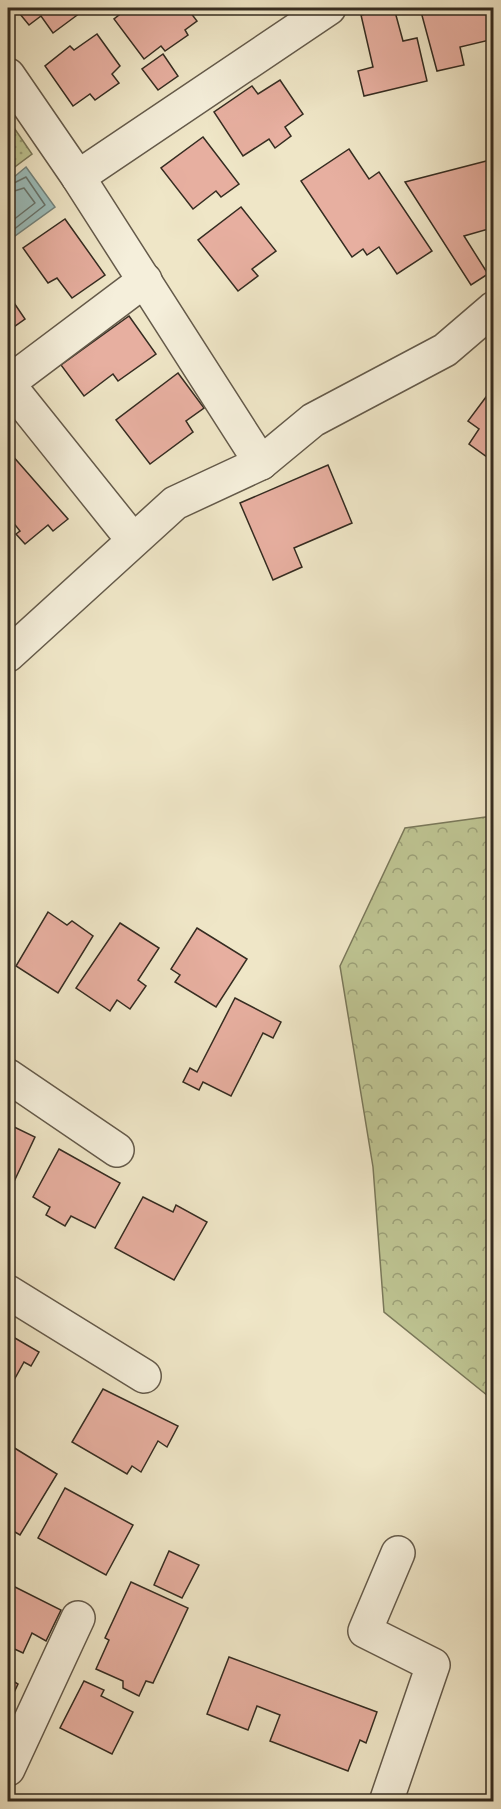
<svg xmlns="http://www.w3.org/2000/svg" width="501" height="1809" font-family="'Old Standard TT',serif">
	<defs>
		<pattern id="forest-crowns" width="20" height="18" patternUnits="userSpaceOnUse" patternTransform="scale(1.5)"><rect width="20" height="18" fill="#bec492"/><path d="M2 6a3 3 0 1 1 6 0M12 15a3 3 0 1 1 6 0" fill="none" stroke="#9b9f77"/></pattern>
		<pattern id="park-dots" width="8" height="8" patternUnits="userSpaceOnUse" patternTransform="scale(1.5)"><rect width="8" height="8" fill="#bec492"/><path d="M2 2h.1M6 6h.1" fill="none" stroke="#9b9f77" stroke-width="1.8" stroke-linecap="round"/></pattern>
	</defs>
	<rect width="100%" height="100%" fill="#efe6c7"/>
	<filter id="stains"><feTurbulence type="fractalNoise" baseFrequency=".00333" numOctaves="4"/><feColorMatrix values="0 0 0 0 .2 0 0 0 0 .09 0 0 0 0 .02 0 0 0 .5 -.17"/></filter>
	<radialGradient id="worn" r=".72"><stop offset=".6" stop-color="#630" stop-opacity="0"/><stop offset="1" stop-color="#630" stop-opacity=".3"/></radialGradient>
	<!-- forest -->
	<path fill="url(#forest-crowns)" stroke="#7a785a" stroke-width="1.5" d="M493,816H494L493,1400L384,1312L373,1167L340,966L405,828Z"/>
	<!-- park -->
	<path fill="url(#park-dots)" stroke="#7a785a" stroke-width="1.5" d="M8,119L32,154L8,172Z"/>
	<!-- water -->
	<path fill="#9cbebc" stroke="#73847e" stroke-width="1.5" d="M26,167L55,207L8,241V182Z"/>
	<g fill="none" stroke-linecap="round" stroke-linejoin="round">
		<!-- shore -->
		<g stroke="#68756e" stroke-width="1.5">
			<path d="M8,186L26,177L45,205L8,234"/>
			<path d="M8,193L24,188L35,203L8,224"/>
		</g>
	</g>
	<!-- building -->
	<g fill="#e7afa0" stroke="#352c21" stroke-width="1.5">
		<path d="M15,8H82L84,10L53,33L41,16L29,25Z"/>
		<path d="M128,8H187L197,21L185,30L188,35L165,51L161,46L144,59L114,19Z"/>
		<path d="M394,8L403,41L417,38L427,81L364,96L358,71L373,67L361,15Z"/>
		<path d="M420,8H494V39L460,47L464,65L437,71Z"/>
		<path d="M97,34L120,66L112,74L119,83L95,100L90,94L73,106L45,66L70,46L74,50Z"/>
		<path d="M163,54L178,76L158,90L142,69Z"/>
		<path d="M280,80L303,114L285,127L291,136L275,148L269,139L243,156L214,112L252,86L258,94Z"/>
		<path d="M203,137L239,184L221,197L216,191L193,209L161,168Z"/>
		<path d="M349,149L369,179L379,172L432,251L397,274L379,247L367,255L363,249L352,257L301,181Z"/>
		<path d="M494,159L492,228L464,236L488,274L471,285L405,182Z"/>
		<path d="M241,207L276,251L252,269L258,276L238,291L198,240Z"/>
		<path d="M65,219L105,275L72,298L57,278L48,283L23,248Z"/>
		<path d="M8,294L25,319L8,331Z"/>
		<path d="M129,316L156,354L118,381L113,374L84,396L61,365Z"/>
		<path d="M178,373L204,408L186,421L193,432L150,464L116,420Z"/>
		<path d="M492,389L494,391V462L469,444L479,429L468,421Z"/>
		<path d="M11,454L68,519L53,531L48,525L25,544L16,534L20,531L8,516V457Z"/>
		<path d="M328,465L352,523L294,548L302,567L273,580L240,503Z"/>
		<path d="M48,912L67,925L72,921L93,936L58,993L16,966Z"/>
		<path d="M120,923L159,948L138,980L146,986L130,1009L117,1000L110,1011L76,988Z"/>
		<path d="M197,928L247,959L216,1007L175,982L180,975L171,969Z"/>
		<path d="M235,998L281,1022L273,1038L263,1033L231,1096L203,1082L199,1090L183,1082L190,1068L197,1072Z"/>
		<path d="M8,1124L35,1137L11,1188L8,1186Z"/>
		<path d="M59,1149L120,1183L95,1228L71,1216L65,1226L46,1215L50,1207L33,1197Z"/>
		<path d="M143,1197L173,1212L176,1205L207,1222L174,1280L115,1248Z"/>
		<path d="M8,1334L39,1352L31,1366L24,1362L8,1391Z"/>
		<path d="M103,1389L178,1426L167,1447L158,1441L141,1472L132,1466L127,1474L72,1442Z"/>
		<path d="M8,1444L57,1474L20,1535L8,1528Z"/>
		<path d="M65,1488L133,1525L106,1575L38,1538Z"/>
		<path d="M169,1551L199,1565L182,1598L154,1585Z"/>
		<path d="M131,1582L188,1608L153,1683L146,1681L139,1696L123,1688V1681L96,1669L109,1640L105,1638Z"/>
		<path d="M11,1585L61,1610L46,1641L32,1633L23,1653L8,1646V1592Z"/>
		<path d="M229,1657L377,1712L366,1743L360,1740L348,1771L270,1741L280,1715L257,1706L248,1730L207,1714Z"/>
		<path d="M8,1678L18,1684L9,1703L8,1702Z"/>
		<path d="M84,1681L104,1690L101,1696L133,1712L112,1754L60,1728Z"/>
	</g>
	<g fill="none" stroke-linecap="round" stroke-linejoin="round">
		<defs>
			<g id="street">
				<path d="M8,75L78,177L261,463"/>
				<path d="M78,177L329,8"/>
				<path d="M8,383L145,280"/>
				<path d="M8,384L133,540"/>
				<path d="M8,655L175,503L261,463L313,420L445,350L494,308"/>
				<path d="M8,1076L117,1150"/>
				<path d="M8,1292L144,1376"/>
				<path d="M8,1769L78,1618"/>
				<path d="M386,1802L433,1665L365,1631L398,1553"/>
			</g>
		</defs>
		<!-- street casing -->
		<use href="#street" stroke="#645a4a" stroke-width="36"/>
		<!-- street -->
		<use href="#street" stroke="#f5efdb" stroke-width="33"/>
	</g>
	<!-- margin -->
	<rect width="501" height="1809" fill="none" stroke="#efe6c7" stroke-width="30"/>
	<rect x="9" y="9" width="483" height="1791" fill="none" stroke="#352c21" stroke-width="3"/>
	<rect x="15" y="15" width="471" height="1779" fill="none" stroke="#352c21" stroke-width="1.5"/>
	<rect width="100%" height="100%" filter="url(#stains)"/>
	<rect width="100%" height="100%" fill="url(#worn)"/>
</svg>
